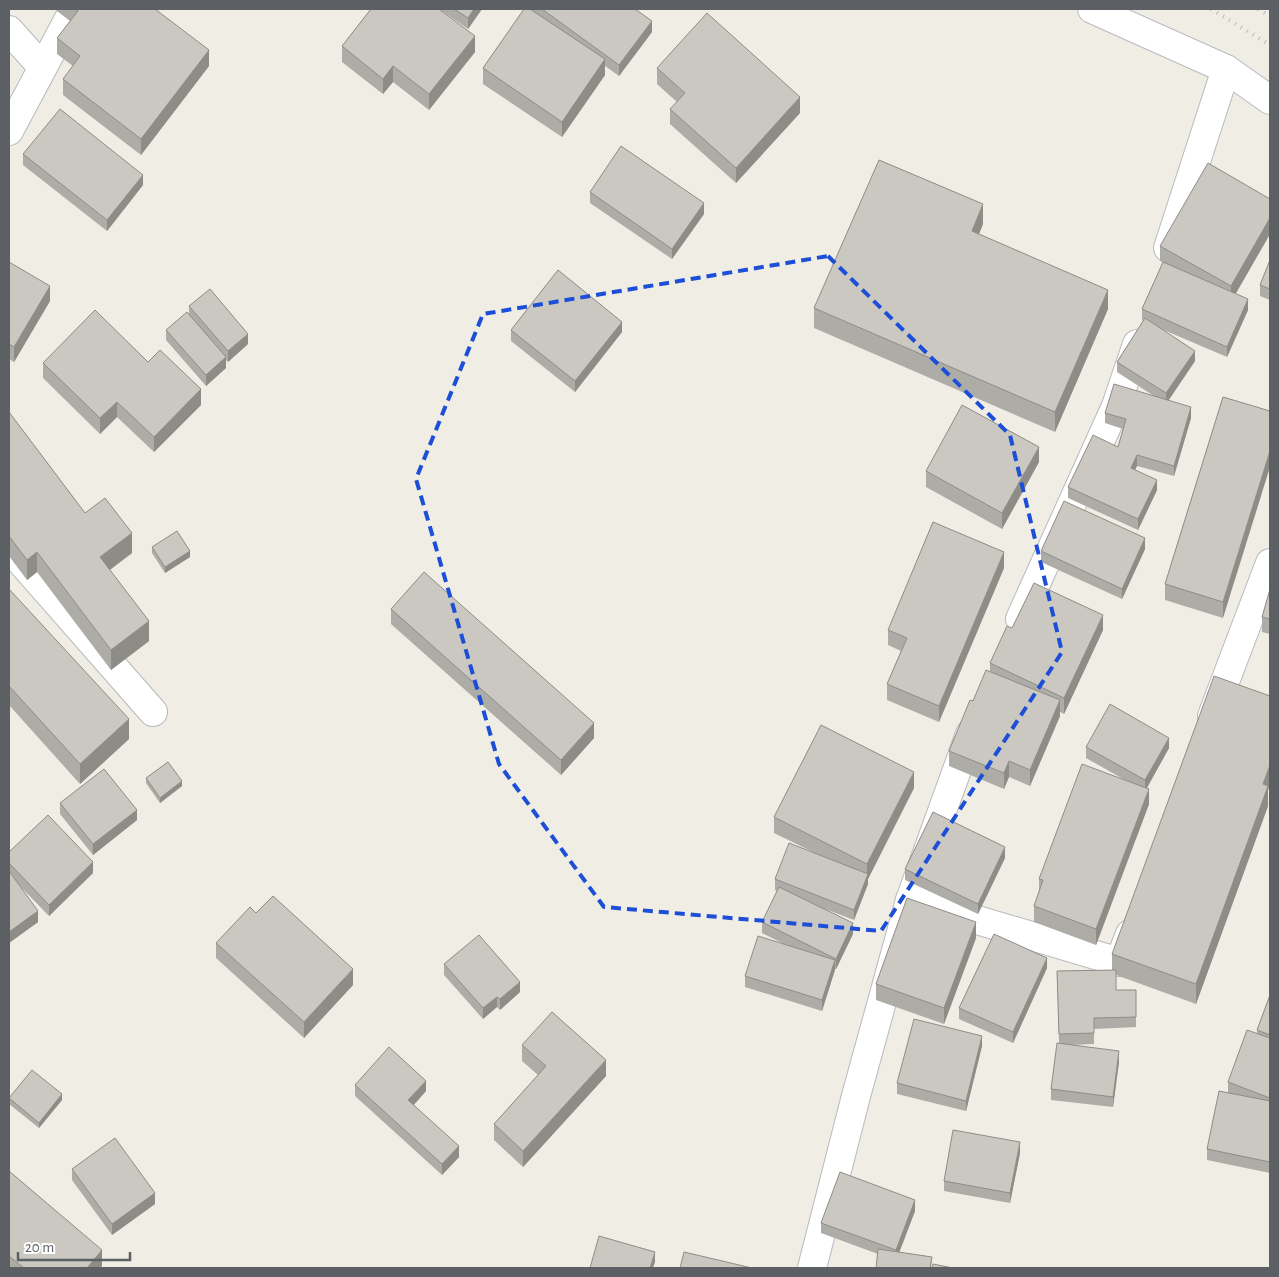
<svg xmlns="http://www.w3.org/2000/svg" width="1279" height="1277" font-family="'Alegreya Sans',sans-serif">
	<rect width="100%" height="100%" fill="#efede4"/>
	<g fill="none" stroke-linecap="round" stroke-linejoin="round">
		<defs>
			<g id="minor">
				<path d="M9,30L42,67"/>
				<path d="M9,131L74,9"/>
				<path d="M1168,248L1226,69"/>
				<path d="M9,548L153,712"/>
				<path d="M1020,619L1116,406L1137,344"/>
				<path d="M1212,716L1270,563"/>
				<path d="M910,900L1119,962L1130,934"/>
				<path d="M812,1268L856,1096L910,900L970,734"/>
			</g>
			<path id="tertiary" d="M1092,9L1226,69L1270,100"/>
		</defs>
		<!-- minor casing -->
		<use href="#minor" stroke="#b7babe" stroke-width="30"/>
		<!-- tertiary casing -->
		<use href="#tertiary" stroke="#b7babe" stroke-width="30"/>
		<!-- minor -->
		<use href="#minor" stroke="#fff" stroke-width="28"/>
		<!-- tertiary -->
		<use href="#tertiary" stroke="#fff" stroke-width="28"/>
		<!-- rail -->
		<g stroke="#b5b6b6" stroke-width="4" stroke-dasharray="1 6" stroke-linecap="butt">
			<path d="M1211,9L1270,45"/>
			<path d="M1258,9L1270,16"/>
		</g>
	</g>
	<!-- wall -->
	<g fill="#aeaca6">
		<path d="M57,9H155L209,66L141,155L63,95V79L73,66L57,54V38L70,21L57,11Z"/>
		<path d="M371,9H482L468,29L441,10L475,52L429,110L393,82L383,94L342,62V46Z"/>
		<path d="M524,9H635L652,32L619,76L605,66V75L562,137L483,84V68Z"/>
		<path d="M657,68L800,113L736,183L670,124V109L677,102L657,84Z"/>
		<path d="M23,154L143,185L107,231L23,165Z"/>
		<path d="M590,192L704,214L672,259L590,203Z"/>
		<path d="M1270,199V234L1235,294L1248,310L1227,357L1159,328L1195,361L1168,401L1191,418L1174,476L1137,466L1135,469L1157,490L1138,530L1068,498V487L1118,447L1123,429L1105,423V413L1154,396L1117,372V362L1143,321L1142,320V309L1163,262L1160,261V246Z"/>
		<path d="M983,224L979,234L1108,309L1055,432L814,328V308Z"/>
		<path d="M1270,260V300L1260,296V285Z"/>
		<path d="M9,262L50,301L14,362L9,359Z"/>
		<path d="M189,306L248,344L228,362L226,360V368L206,386L166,340V330L189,314Z"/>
		<path d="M511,330L622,332L575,392L511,341Z"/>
		<path d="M148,362L201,405L154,452L117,417L100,434L43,378V363Z"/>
		<path d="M1223,397V618L1165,600V584Z"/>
		<path d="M9,412L85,513L132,553L110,570L149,641L111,670L37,572L27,580L9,556Z"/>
		<path d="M1039,462L1002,529L926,487V471Z"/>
		<path d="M152,547L190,557L165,573L152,553Z"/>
		<path d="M1145,549L1122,599L1041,562V551Z"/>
		<path d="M1004,568L939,722L887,700V684L901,651L888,645V630Z"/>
		<path d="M9,589L129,739L80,784L9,705Z"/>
		<path d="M1270,589V634L1262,632V617Z"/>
		<path d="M391,609L594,738L561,775L391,624Z"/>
		<path d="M1012,628L1103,630L1064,714L1060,712V716L1030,786L1009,777L1004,789L949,766V751L973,701L990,671V663Z"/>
		<path d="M1270,696V785L1268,790V806L1196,1004L1116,975V990H1136V1027L1094,1029V1044L1071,1045L1119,1062L1113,1107L1051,1100V1089L1059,1043L1057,971L1112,970V954Z"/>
		<path d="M1086,747L1169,748L1147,788L1149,804L1096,945L1034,922V906L1039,891V879L1125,780L1086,758Z"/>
		<path d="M146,778L182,786L160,803L146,783Z"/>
		<path d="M914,788L868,879V884L854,920L825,909L853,934L836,969H835L822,1011L745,987V976L784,944L762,933V922L777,891L775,890V879L815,853L774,833V817Z"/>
		<path d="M60,803L137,820L93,855L60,814Z"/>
		<path d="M9,852L93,873L49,916L17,883L38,922L9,943Z"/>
		<path d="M1005,858L978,914L905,880V869Z"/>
		<path d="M256,913L353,985L304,1038L216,958V943Z"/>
		<path d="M976,938L944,1024L876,1000V984Z"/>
		<path d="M444,964L520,992L500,1010L497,1007L483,1019L444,975Z"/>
		<path d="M1047,968L1013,1043L959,1019V1008Z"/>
		<path d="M1270,995V1173L1207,1160V1149L1228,1093V1082L1257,1033V1030Z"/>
		<path d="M522,1045L606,1076L523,1167L494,1140V1124L538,1075L522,1061Z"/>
		<path d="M982,1046L966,1111L897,1094V1083Z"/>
		<path d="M355,1085L426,1091L414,1105L459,1157L442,1175L355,1096Z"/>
		<path d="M9,1098L62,1100L39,1128L9,1104Z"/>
		<path d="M1020,1153L1010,1203L944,1191V1181Z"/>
		<path d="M72,1169L155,1204L112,1235L72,1180Z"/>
		<path d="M9,1171L102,1266L100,1268H9Z"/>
		<path d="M915,1211L899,1252L932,1257L931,1268H876L878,1254L821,1233V1223Z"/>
	</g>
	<!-- shaded-wall -->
	<g fill="#8d8c87">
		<path d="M474,9H482L468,29V18Z"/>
		<path d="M652,21V32L619,76V65Z"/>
		<path d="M475,36V52L429,110V94Z"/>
		<path d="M209,50V66L141,155V139Z"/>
		<path d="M605,59V75L562,137V122Z"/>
		<path d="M393,66V82L383,94V79Z"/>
		<path d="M800,97V113L736,183V168Z"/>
		<path d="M143,175V185L107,231V220Z"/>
		<path d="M704,203V214L672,259V249Z"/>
		<path d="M983,204V224L972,251V231Z"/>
		<path d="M1270,218V234L1231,302V286Z"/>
		<path d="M50,286V301L14,362V347Z"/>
		<path d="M1108,290V309L1055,432V412Z"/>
		<path d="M1248,299V310L1227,357V347Z"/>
		<path d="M622,322V332L575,392V381Z"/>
		<path d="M248,334V344L228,362V351Z"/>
		<path d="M1195,351V361L1166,404V393Z"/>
		<path d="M226,357V368L206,386V375Z"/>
		<path d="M201,389V405L154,452V437Z"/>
		<path d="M117,402V417L100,434V418Z"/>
		<path d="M1191,407V418L1174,476V466Z"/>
		<path d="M1039,447V462L1002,529V513Z"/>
		<path d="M1270,451V467L1223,618V602Z"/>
		<path d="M1137,455V466L1131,478V468Z"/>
		<path d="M1157,480V490L1138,530V519Z"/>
		<path d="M132,533V553L100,577V557Z"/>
		<path d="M1145,538V549L1122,599V589Z"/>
		<path d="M190,551V557L165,573V567Z"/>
		<path d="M37,552V572L27,580V560Z"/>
		<path d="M1004,552V568L939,722V706Z"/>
		<path d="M1103,615V630L1064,714V698Z"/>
		<path d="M149,621V641L111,670V650Z"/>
		<path d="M1060,700V716L1030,786V770Z"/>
		<path d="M129,719V739L80,784V764Z"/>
		<path d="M594,723V738L561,775V760Z"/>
		<path d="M1169,738V748L1145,791V780Z"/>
		<path d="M1009,761V777L1004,789V773Z"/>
		<path d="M1270,765V785L1268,790V806L1196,1004V984Z"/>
		<path d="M914,772V788L868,879V884L854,920V910L867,875V864Z"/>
		<path d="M182,781V786L160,803V798Z"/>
		<path d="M1149,789V804L1096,945V929Z"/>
		<path d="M137,810V820L93,855V844Z"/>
		<path d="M1005,847V858L978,914V904Z"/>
		<path d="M93,862V873L49,916V905Z"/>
		<path d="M38,911V922L9,943V932Z"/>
		<path d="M976,922V938L944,1024V1008Z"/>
		<path d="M853,923V934L836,969V959Z"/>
		<path d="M1047,958V968L1013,1043V1032Z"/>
		<path d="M835,960V970L822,1011V1000Z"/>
		<path d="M353,969V985L304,1038V1022Z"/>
		<path d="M520,982V992L500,1010V999Z"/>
		<path d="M497,997V1007L483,1019V1008Z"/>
		<path d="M982,1036V1046L966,1111V1101Z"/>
		<path d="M1119,1051V1062L1113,1107V1097Z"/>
		<path d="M606,1060V1076L523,1167V1151Z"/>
		<path d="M426,1081V1091L408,1111V1100Z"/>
		<path d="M62,1094V1100L39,1128V1123Z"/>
		<path d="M1020,1142V1153L1010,1203V1193Z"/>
		<path d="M459,1146V1157L442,1175V1164Z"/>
		<path d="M155,1193V1204L112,1235V1224Z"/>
		<path d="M915,1200V1211L896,1261V1250Z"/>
		<path d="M102,1250V1266L100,1268H87Z"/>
		<path d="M655,1252V1262L653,1268H650Z"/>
	</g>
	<!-- building -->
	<g fill="#cac8c1" stroke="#8d8c87">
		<path d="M74,9H155L209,50L141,139L63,79L80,56L57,38L78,11Z"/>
		<path d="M371,9H439L475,36L429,94L393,66L383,79L342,46Z"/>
		<path d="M454,9H474L468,18Z"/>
		<path d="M524,9H530L605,59L562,122L483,68Z"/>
		<path d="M542,9H635L652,21L619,65Z"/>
		<path d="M707,13L800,97L736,168L670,109L685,93L657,68Z"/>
		<path d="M60,109L143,175L107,220L23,154Z"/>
		<path d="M621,146L704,203L672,249L590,192Z"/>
		<path d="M879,160L983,204L972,231L1108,290L1055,412L814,308Z"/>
		<path d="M1208,163L1270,199V218L1231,286L1160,246Z"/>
		<path d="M1270,260V289L1260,285Z"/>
		<path d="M9,262L50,286L14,347L9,344Z"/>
		<path d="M1163,262L1248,299L1227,347L1142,309Z"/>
		<path d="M558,270L622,322L575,381L511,330Z"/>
		<path d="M210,289L248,334L228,351L189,306Z"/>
		<path d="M95,310L148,362L160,350L201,389L154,437L117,402L100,418L43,363Z"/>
		<path d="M187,312L226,357L206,375L166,330Z"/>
		<path d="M1145,318L1195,351L1166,393L1117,362Z"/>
		<path d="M1114,384L1191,407L1174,466L1137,455L1131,468L1157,480L1138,519L1068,487L1093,435L1118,447L1126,419L1105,413Z"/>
		<path d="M1223,397L1270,411V451L1223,602L1165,584Z"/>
		<path d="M962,405L1039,447L1002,513L926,471Z"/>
		<path d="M9,412L85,513L105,498L132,533L100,557L149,621L111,650L37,552L27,560L9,536Z"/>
		<path d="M1064,501L1145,538L1122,589L1041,551Z"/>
		<path d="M933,522L1004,552L939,706L887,684L907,638L888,630Z"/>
		<path d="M177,531L190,551L165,567L152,547Z"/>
		<path d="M424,572L594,723L561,760L391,609Z"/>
		<path d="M1034,583L1103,615L1064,698L990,663L1007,626L1012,628Z"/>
		<path d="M9,589L129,719L80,764L9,686Z"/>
		<path d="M1270,589V619L1262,617Z"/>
		<path d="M986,670L1060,700L1030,770L1009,761L1004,773L949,751L970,700L973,701Z"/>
		<path d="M1214,676L1270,696V765L1263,784L1268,786L1196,984L1112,954Z"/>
		<path d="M1110,704L1169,738L1145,780L1086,747Z"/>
		<path d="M821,725L914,772L867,864L774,817Z"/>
		<path d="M168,762L182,781L160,798L146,778Z"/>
		<path d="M1082,764L1149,789L1096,929L1034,906L1043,880L1039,879Z"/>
		<path d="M104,769L137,810L93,844L60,803Z"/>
		<path d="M933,812L1005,847L978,904L905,869Z"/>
		<path d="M48,815L93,862L49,905L9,863V852Z"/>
		<path d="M789,843L868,874L854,910L775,879Z"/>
		<path d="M9,871L38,911L9,932Z"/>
		<path d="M779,887L853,923L836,959L762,922Z"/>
		<path d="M273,896L353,969L304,1022L216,943L250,907L256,913Z"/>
		<path d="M907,898L976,922L944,1008L876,984Z"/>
		<path d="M994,934L1047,958L1013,1032L959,1008Z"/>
		<path d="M479,935L520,982L500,999L497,997L483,1008L444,964Z"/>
		<path d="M758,936L835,960L822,1000L745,976Z"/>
		<path d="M1116,970V990H1136V1017L1094,1018V1033L1059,1034L1057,971Z"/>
		<path d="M1270,995V1035L1257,1030Z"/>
		<path d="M552,1012L606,1060L523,1151L494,1124L546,1066L522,1045Z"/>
		<path d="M914,1019L982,1036L966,1101L897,1083Z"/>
		<path d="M1247,1030L1270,1038V1098L1228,1082Z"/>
		<path d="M1057,1043L1119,1051L1113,1097L1051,1089Z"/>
		<path d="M389,1047L426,1081L408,1100L459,1146L442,1164L355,1085Z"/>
		<path d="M32,1070L62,1094L39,1123L9,1098Z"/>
		<path d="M1219,1091L1270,1101V1162L1207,1149Z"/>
		<path d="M953,1130L1020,1142L1010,1193L944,1181Z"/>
		<path d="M115,1138L155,1193L112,1224L72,1169Z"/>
		<path d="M9,1171L102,1250L87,1268H24L9,1256Z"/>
		<path d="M840,1172L915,1200L896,1250L821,1223Z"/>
		<path d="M599,1236L655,1252L650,1268H590Z"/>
		<path d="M878,1249L932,1257L930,1268H876Z"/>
		<path d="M684,1252L752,1268H680Z"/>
		<path d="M933,1264L953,1268H932Z"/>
	</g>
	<!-- marked area -->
	<path fill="none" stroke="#1d4ed8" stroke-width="4" stroke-dasharray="10 6" stroke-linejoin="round" d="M828,256L1010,435L1062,652L881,931L604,907L499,764L416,479L483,314Z"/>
	<!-- border -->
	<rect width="1279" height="1277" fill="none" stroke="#5c6065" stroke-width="20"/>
	<!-- scale -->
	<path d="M18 1252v8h112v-8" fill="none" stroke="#5c6065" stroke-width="2.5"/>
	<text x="25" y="1252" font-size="15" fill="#5c6065" stroke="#ffffff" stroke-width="4" paint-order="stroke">20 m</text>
</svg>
